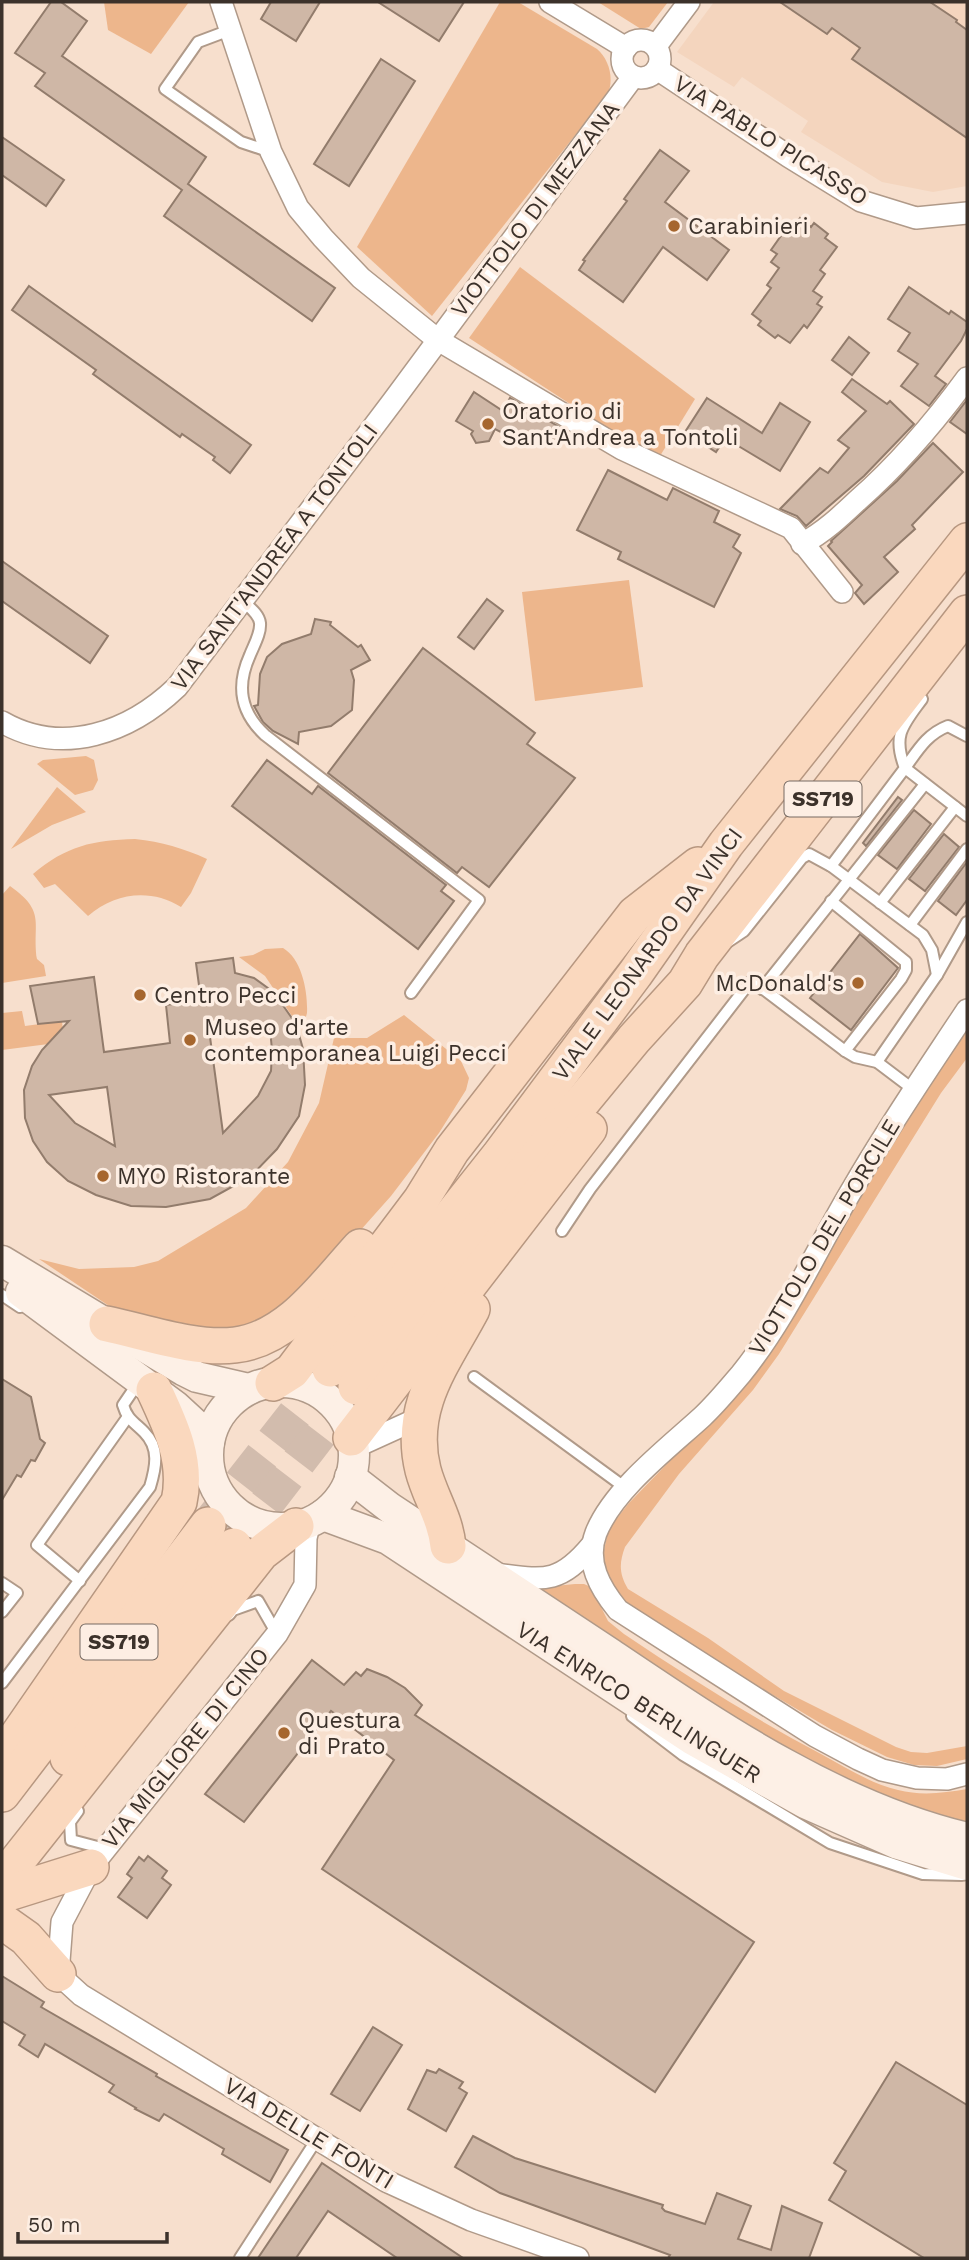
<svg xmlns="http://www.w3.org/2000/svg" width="969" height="2260" font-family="'Work Sans',sans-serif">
	<rect width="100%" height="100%" fill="#f7dfcd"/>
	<!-- built -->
	<path fill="#f4d5be" d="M714,2H967V186L933,192L882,182L801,132L808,121L742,77L734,87L677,52Z"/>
	<!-- green -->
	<g fill="#edb68c">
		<path d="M104,2H189L151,54L108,30Z"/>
		<path d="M500,2H518L597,49C609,59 615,80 607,95L432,316L357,247Z"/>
		<path d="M598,2H668L649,27L641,29Z"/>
		<path d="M520,267L695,399L660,456L610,430L469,338Z"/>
		<path d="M629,580L643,687L535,701L522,592Z"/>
		<path d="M86,756L94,760L98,780L93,790L75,795L37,764L43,760Z"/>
		<path d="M57,787L86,812L52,825L11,849Z"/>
		<path d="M135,839C162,842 183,848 207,859L191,893L181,907C150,888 115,893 88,916L55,884L44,888L33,874C66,846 93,840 135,839Z"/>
		<path d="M10,886C47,912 32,923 37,959L44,965L46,976L2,983V895Z"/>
		<path d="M283,948C302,959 308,992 307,1013C306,1018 303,1023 300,1028L265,976L239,957L253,955L265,949Z"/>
		<path d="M22,1011L25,1026L62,1021L64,1042L2,1050V1013Z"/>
		<path d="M404,1015L461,1061L469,1078L466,1090L439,1133L391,1196L286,1314L243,1337L136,1324L39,1259L79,1269L134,1267L158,1261L246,1208L288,1162L319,1103L334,1038H367Z"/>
		<path d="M967,1021V1058L941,1093L779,1354L753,1390L679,1474L625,1547C619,1563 619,1574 628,1589L708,1638L784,1691L896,1747L911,1752L927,1753L967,1746V1759L937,1766L914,1765L887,1757L832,1730L685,1643L619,1599L604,1567L603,1554L609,1528L629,1503L697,1433L849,1212Z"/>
		<path d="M575,1584H584L591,1587L608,1621L624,1634C688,1677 753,1718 821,1754C845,1767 871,1784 898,1790C921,1796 944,1793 967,1789V1828L863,1790L747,1728L535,1588Z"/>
	</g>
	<!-- building -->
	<g fill="#cfb7a6" stroke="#927c6c" stroke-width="2" fill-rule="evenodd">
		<path d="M51,2H61L87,21L62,56L206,157L188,184L335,288L312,321L164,216L182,190L35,86L45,73L15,53Z"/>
		<path d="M271,2H320L296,41L261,19Z"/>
		<path d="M378,2H464L439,41Z"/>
		<path d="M780,2H930L957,20L956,22L967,30V138L852,59L860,48L832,28L827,34Z"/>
		<path d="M381,59L415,81L349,186L314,164Z"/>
		<path d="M2,137L64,180L46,206L2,175Z"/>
		<path d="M660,150L689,171L665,202L729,250L707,280L663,247L623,302L579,270L585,261L583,260L627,201L624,199Z"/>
		<path d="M800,218L811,227L814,223L828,234L825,238L837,247L820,270L825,274L813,291L822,297L817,304L822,307L807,328L804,325L790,343L778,335L775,338L758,325L761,321L752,314L771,288L767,285L779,268L771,262L777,254L771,250L783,233L787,236Z"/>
		<path d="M29,286L251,445L230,473L213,460L215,457L182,434L180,437L93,374L96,370L12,310Z"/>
		<path d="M909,287L949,314L951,311L967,322V329L961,341L935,376L946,384L929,406L901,386L918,364L898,351L910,333L888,319Z"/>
		<path d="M849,337L869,353L852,375L832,360Z"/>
		<path d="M852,379L887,404L890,401L914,424L864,476L806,526L797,516L780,509L820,468L828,473L849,448L838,440L866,411L842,392Z"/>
		<path d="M474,392L503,411L510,398L566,431L556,446L532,433L526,445L495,429L489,441L476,443L471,434L473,431L456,421Z"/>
		<path d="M707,398L762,433L780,403L810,422L780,471L725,438L716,452L685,432Z"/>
		<path d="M967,400V434L950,422Z"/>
		<path d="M933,443L963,472L912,525L915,529L884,557L898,572L864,604L855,593L862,585L828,546L832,542L831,541L897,481Z"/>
		<path d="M608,470L667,500L673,488L719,511L714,522L740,535L733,547L741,553L714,607L618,559L621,552L577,530Z"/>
		<path d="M2,561L108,636L90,663L2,601Z"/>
		<path d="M487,599L503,611L474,649L458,637Z"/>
		<path d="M315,619L331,622L330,625L358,647L361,645L370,660L351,670L354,680L352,710L331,726L299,732L298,744L273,731L263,722L254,706L258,705L260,674L267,657L282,644L311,634Z"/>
		<path d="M423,648L535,733L527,744L575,778L489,887L462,867L457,873L328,773Z"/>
		<path d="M267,760L312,794L318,786L446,885L441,891L454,901L418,949L232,806Z"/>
		<path d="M898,797L902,800L866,846L863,843Z"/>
		<path d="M914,810L931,824L897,869L878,855Z"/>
		<path d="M944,834L959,847L925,891L909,879Z"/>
		<path d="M967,862V900L956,915L938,901Z"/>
		<path d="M860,934L898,968L851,1030L810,998Z"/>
		<path d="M233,958L235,973L254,978L272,991L282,1004L296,1024L303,1049L305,1085L299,1116L277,1149L250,1177L210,1199L166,1207L131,1206L96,1195L68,1181L47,1162L33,1141L25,1118L24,1090L32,1066L42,1050L69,1021L38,1024L30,986L94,977L104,1052L163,1044L170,1043L166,1005L201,1000L196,963ZM270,1029L272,1050L271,1071L258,1096L223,1133L210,1037ZM107,1087L115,1146L75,1123L49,1095Z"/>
		<path d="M2,1379L31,1397L40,1439L45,1443L35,1461L31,1460L21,1477L17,1475L2,1500Z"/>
		<path d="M312,1660L344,1685L356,1672L361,1676L367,1669L387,1677L405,1688L422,1705L415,1715L754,1942L655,2092L322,1869L394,1760L331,1711L244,1822L205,1794Z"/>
		<path d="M148,1856L167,1871L162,1878L171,1885L147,1918L118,1897L132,1878L127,1874L139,1857L144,1861Z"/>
		<path d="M2,1976L44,2002L41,2007L157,2074L156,2076L288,2150L270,2182L222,2154L224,2149L164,2114L159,2121L135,2109L136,2108L109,2092L114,2085L45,2044L38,2057L19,2045L25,2035L2,2021Z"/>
		<path d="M373,2027L402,2045L360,2111L331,2094Z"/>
		<path d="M896,2062L967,2105V2258H924L829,2200L846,2171L834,2163Z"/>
		<path d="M439,2069L463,2082L459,2088L467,2093L446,2131L408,2109L427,2070L436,2073Z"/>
		<path d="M473,2136L515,2158L663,2205L662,2208L665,2211L705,2224L717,2193L751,2206L738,2239L771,2250L782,2206L822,2223L809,2258H668L670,2255L500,2193L455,2167Z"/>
		<path d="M322,2163L463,2258H397L328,2211L296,2258H258Z"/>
	</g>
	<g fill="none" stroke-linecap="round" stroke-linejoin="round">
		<!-- trunk-tunnel -->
		<g stroke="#d2bcad" stroke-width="35" stroke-dasharray="35 18" stroke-linecap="butt">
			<path d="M208,1525L330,1369"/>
			<path d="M234,1546L356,1387"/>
		</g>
		<defs>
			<g id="service">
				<path d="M230,30L198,42L165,89L241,142L271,152"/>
				<path d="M243,601C249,607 259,614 260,623C261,633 254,645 250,655C236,686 240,712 265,735L479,900L411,993"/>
				<path d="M967,736L948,726C927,734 918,750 905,768L967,816"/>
				<path d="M831,866L905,768C892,735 903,725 922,699"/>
				<path d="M831,901L906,962V970L901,979L845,1051"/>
				<path d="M880,903L955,807"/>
				<path d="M910,925L967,849"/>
				<path d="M729,941L744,931L802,858L809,854L831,866L923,935L932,950L937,975"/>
				<path d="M762,989L925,784"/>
				<path d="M877,1062L937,975L967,922"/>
				<path d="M562,1231L590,1189L750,982L766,991L845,1051L855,1057L877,1062L914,1090"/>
				<path d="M2,1295L20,1307"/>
				<path d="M474,1377L627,1489"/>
				<path d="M80,1581L37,1545L127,1418"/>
				<path d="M2,1583L17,1593L2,1612"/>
				<path d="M229,1615L233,1610L258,1601L277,1634"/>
				<path d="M2,1683L150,1487C156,1467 160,1448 144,1432C134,1422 127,1419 123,1405L138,1383"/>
				<path d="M632,1716L683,1755L830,1843L923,1874L962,1875"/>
				<path d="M78,1811L70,1822L71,1840L105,1849"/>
				<path d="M240,2258L317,2139"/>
			</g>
			<g id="minor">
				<path d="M221,2L271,152L298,208L323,238L361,278L438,340L622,449L791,528L842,592"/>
				<path d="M550,2L626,48"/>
				<circle cx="641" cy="59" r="19"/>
				<path d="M656,46L689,2"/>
				<path d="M657,69L788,156L861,201L916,218L967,213"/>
				<path d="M802,544C824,532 840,517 858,500C900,463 934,423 967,378"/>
				<path d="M2,722C63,757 130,732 177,687L393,401L633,77"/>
				<path d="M967,1010C928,1069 888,1127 853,1188C816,1250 787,1317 741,1374C729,1388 716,1404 702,1417C668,1448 613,1490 596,1533C585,1562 600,1588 618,1610L815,1736L858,1759L882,1770L917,1778L947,1779L967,1774"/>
				<path d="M353,1448L419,1418"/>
				<path d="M310,1522L306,1538L305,1585L277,1634L91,1867L62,1922L58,1974L81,1995L386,2181L471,2220L578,2258"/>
				<path d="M495,1574C544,1580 559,1585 592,1545"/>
			</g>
			<g id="secondary">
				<path d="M2,1261L183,1370L197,1377L249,1389"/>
				<path d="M21,1292L175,1406L200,1429L209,1442"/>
				<circle cx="281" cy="1455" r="73"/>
				<path d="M350,1477L390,1508C464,1557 538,1605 611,1654C721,1728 837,1807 967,1838"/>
				<path d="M323,1515L388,1539L693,1740L805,1803L898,1844L967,1865"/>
			</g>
			<g id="trunk">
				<path d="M107,1324C145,1332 196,1350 235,1345C289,1339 326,1284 360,1247"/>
				<path d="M330,1369L499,1156L635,974L726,844L967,541"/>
				<path d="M273,1383L292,1371L421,1200L452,1150L635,914L698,865"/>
				<path d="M356,1387L518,1180L634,1039L685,983L702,955L967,613"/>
				<path d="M351,1438L589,1129"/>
				<path d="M448,1546C445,1517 430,1497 423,1470C407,1406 444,1362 472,1309"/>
				<path d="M2,1758L179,1502C188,1462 171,1426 154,1390"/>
				<path d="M68,1758L234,1546"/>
				<path d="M2,1794L208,1525"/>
				<path d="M2,1880L261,1553L296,1526"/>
				<path d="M2,1895L91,1867"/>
				<path d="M2,1921L26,1938L58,1974"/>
			</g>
		</defs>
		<!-- service casing -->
		<use href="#service" stroke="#b09a89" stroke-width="14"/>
		<!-- minor casing -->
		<use href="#minor" stroke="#b09a89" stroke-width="24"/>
		<!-- secondary casing -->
		<use href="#secondary" stroke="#b09a89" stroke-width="33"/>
		<!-- trunk casing -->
		<use href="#trunk" stroke="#b79780" stroke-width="38"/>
		<!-- service -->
		<use href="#service" stroke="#fff" stroke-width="10"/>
		<!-- minor -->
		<use href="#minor" stroke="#fff" stroke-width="21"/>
		<!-- secondary -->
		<use href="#secondary" stroke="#fdf0e6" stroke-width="30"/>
		<!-- trunk -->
		<use href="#trunk" stroke="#fad8be" stroke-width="35"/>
	</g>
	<!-- markers -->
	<g fill="#a6662e" stroke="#fdeee3" stroke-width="2.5">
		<circle cx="674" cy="226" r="7"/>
		<circle cx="488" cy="424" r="7"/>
		<circle cx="858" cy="983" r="7"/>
		<circle cx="140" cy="995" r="7"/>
		<circle cx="190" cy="1040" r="7"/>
		<circle cx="103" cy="1176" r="7"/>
		<circle cx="284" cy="1733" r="7"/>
	</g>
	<g text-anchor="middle" stroke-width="7" stroke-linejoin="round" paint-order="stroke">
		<!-- shield labels -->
		<g fill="#fdeee3" stroke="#766a62" stroke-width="2">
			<rect x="784.5" y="781.5" width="77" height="35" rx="5"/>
			<rect x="80.5" y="1624.5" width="77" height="35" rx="5"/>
		</g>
		<g font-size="21" font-weight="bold" fill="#3c322b">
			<text x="823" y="806">SS719</text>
			<text x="119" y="1649">SS719</text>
		</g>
		<!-- street labels -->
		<g font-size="23" fill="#3c322b" stroke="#fdeee3">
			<text transform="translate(771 140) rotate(32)" y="8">VIA PABLO PICASSO</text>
			<text transform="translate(535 209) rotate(-53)" y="8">VIOTTOLO DI MEZZANA</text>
			<text transform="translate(274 557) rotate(-53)" y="8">VIA SANT'ANDREA A TONTOLI</text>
			<text transform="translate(647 954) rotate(-54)" y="8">VIALE LEONARDO DA VINCI</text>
			<text transform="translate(824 1237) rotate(-59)" y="8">VIOTTOLO DEL PORCILE</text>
			<text transform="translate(639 1702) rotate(32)" y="8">VIA ENRICO BERLINGUER</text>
			<text transform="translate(185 1748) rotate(-51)" y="8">VIA MIGLIORE DI CINO</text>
			<text transform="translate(309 2133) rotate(31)" y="8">VIA DELLE FONTI</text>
		</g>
		<!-- poi labels -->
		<g font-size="23" fill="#3c322b" stroke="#fdeee3" text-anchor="start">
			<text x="688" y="234">Carabinieri</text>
			<text x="502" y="419">Oratorio di<tspan x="502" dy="26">Sant'Andrea a Tontoli</tspan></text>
			<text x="844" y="991" text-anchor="end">McDonald's</text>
			<text x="154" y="1003">Centro Pecci</text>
			<text x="204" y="1035">Museo d'arte<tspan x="204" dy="26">contemporanea Luigi Pecci</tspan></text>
			<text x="117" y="1184">MYO Ristorante</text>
			<text x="298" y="1728">Questura<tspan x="298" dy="26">di Prato</tspan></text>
		</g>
	</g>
	<!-- border -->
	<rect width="969" height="2260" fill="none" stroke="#3c322b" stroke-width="7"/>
	<!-- scale -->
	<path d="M18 2232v10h149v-10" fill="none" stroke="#3c322b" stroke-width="3.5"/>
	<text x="28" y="2232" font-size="21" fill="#3c322b" stroke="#fdeee3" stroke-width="5" paint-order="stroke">50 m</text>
</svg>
